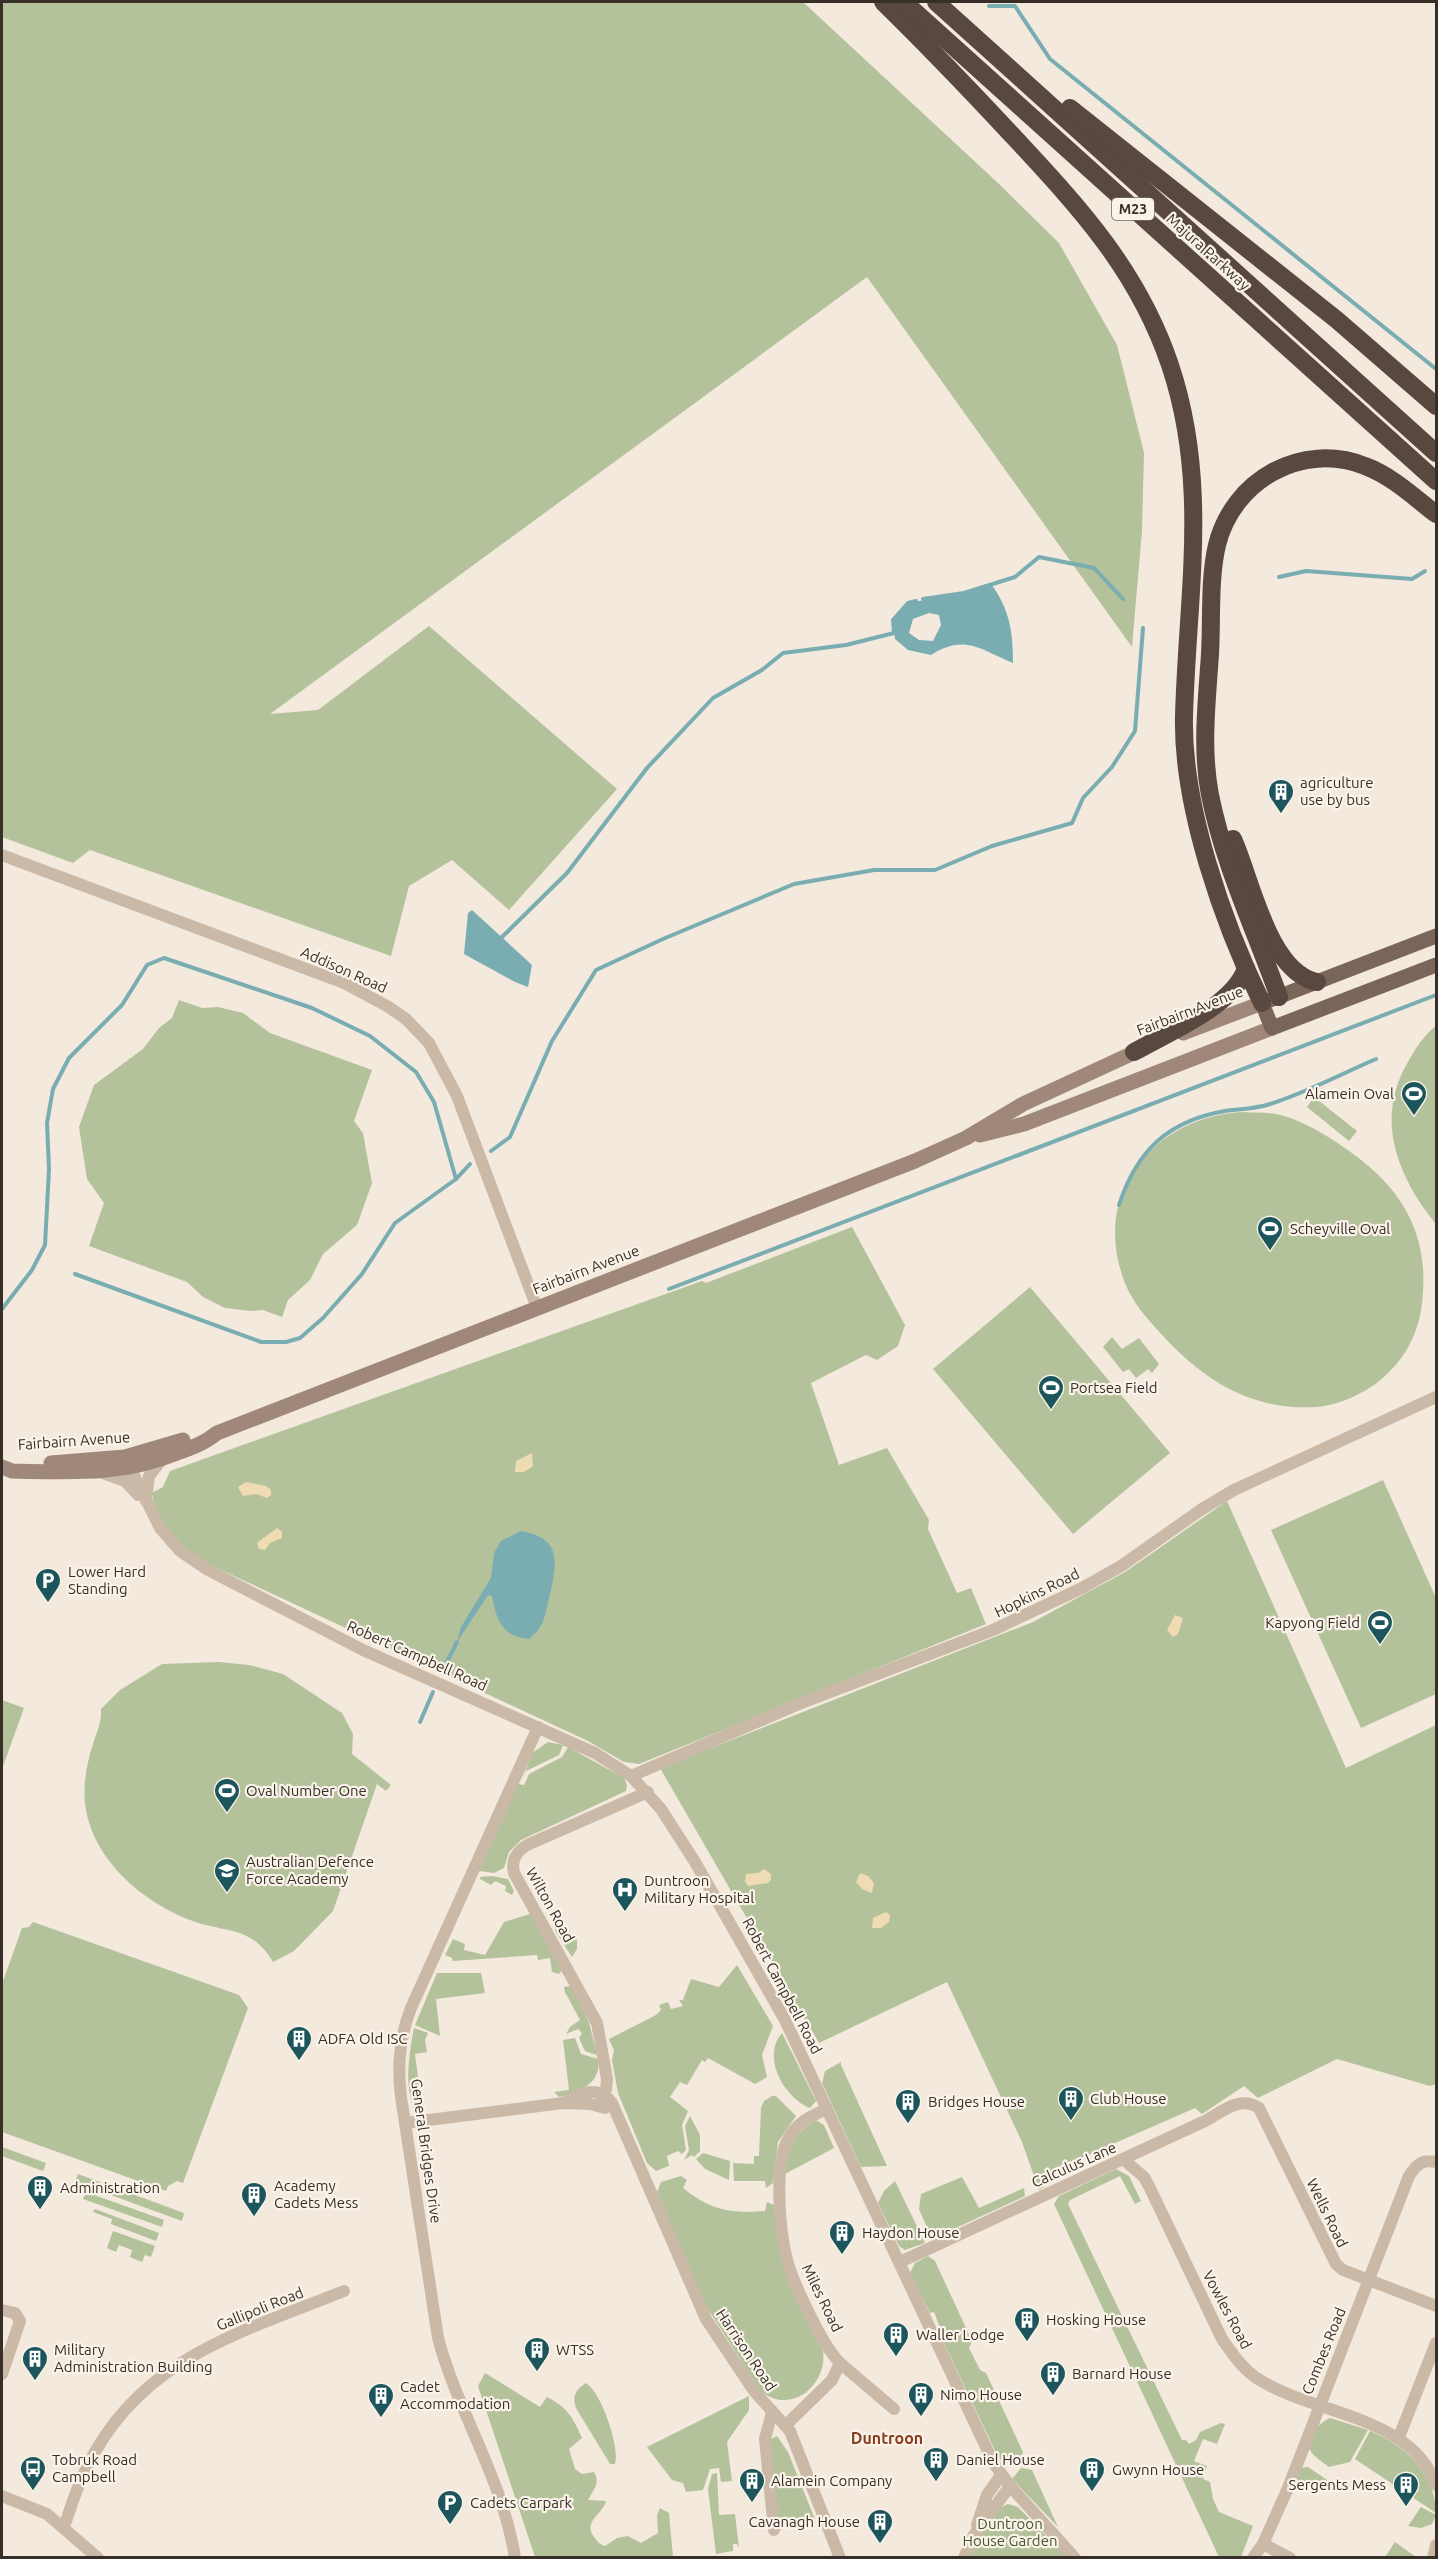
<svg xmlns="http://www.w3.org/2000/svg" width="1438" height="2559" font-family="Ubuntu,sans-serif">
	<rect width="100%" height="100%" fill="#f3e9dc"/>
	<!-- green -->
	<g fill="#b4c29c">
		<path d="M2,2H803L998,183L1059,243L1117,345L1144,453L1142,531L1132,647L867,277L270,714L318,710L429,626L617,789L509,910L452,860L409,886L391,956L90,850L73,863L2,837Z"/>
		<path d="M179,1000L202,1008L218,1007L243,1013L270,1033L372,1070L354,1121L363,1133L372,1183L357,1225L323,1254L310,1280L288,1300L282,1317L263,1310L250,1311L225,1308L203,1297L187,1282L89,1246L104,1203L87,1179L79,1127L94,1085L143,1049L159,1028L172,1018Z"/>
		<path d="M1436,1026V1224C1398,1177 1374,1119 1408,1062C1415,1049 1424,1035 1436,1026Z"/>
		<path d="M1314,1097L1357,1131L1349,1141L1307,1107Z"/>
		<path d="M1243,1112C1254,1113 1265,1112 1276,1114C1297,1118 1319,1131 1336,1142C1392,1178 1428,1222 1423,1293C1421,1326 1410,1353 1385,1376C1368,1392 1340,1405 1317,1407C1253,1411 1206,1382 1164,1337C1151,1323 1138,1309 1129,1292C1086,1202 1148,1117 1243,1112Z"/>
		<path d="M852,1227L905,1325L898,1346L877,1360L866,1355L811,1383L839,1465L887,1448L929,1520L928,1529L957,1593L971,1588L986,1624L639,1764L624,1762L588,1741L204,1562C180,1545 156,1524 152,1493L163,1487L170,1471L702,1281L706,1283Z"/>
		<path d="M1030,1287L1170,1453L1073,1534L933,1369Z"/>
		<path d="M1112,1337L1122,1349L1139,1338L1159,1364L1152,1373L1148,1369L1136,1378L1129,1369L1123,1372L1103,1347Z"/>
		<path d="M1383,1480L1436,1598V1694L1361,1728L1271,1530Z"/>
		<path d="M1227,1501L1346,1768L1436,1725V2084L1430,2086L1337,2059L1258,2098L1244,2086L1202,2114L1195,2108L1040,2176L1044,2187L1039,2190L1022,2142L947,1982L819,2043L660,1768L1033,1622L1125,1572Z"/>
		<path d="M219,1662L249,1665L283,1674L342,1713L353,1734L352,1754L391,1785L386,1791L377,1784L333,1911L294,1951L273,1962C250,1924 226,1934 190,1920C141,1901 91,1858 85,1803C83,1783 87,1763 93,1744C97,1731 102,1722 101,1709L120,1690L162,1664Z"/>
		<path d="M2,1700L24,1708L2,1769Z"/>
		<path d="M548,1742L563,1745L559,1755L526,1771L522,1781L532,1753Z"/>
		<path d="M568,1747L624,1778L627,1785L626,1791L521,1840L509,1852L504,1868L494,1873L479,1871L518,1784L524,1785L529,1774L562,1757Z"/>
		<path d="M492,1876L508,1879L514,1891L512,1895L505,1891L506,1886L495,1881L491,1885L480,1879V1877Z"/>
		<path d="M530,1914L562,1970L559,1974L552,1972L550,1958L538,1960L537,1955L453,1961L452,1958L445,1955L453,1939L465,1944L464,1950L485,1955L504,1922Z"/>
		<path d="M33,1922L239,1995L248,2008L183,2183L177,2181L168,2186L166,2191L2,2132V1984L22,1928L29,1927Z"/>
		<path d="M556,1928L569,1931L577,1940V1949L572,1957L555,1931Z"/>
		<path d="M737,1965L773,2026L762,2055L767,2077L755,2084L708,2058L705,2062L702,2060L687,2085L680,2082L670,2097L688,2111L682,2125L686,2150L682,2154L678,2151L667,2156L669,2166L656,2171L647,2163L618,2093L612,2060L614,2050L609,2039L656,2015L661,2010L659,2005L668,2002L671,2009L683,2006L679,2000H683L691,1979L719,1987Z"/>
		<path d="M437,1973H481L485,1993L436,1999L440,2036L415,2025Z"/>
		<path d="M571,1986L589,2022L597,2055L585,2051L579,2038L582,2033L578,2029L566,2034L570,2027L580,2020L565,1992L564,1987Z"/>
		<path d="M414,2028L428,2033L425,2040L427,2052L415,2054L422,2109L417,2110C402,2094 410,2048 414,2028Z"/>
		<path d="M782,2033L816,2101L810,2108C784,2098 761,2057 782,2033Z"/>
		<path d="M575,2038L581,2054L598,2059C602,2083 580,2092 559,2097L554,2092L569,2090L563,2040Z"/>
		<path d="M841,2062V2065L887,2166L861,2167L822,2083L825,2071Z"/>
		<path d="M772,2096H776L796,2116L778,2142L773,2183L766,2188L765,2181H734L733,2163L754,2164V2156H759L761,2108L764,2101Z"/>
		<path d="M690,2116L700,2135V2151L694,2157L692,2155L684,2160L689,2150L685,2126Z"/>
		<path d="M816,2120L824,2125L834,2148L785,2174C789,2146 791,2136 816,2120Z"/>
		<path d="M2,2147L46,2163L43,2171L2,2156Z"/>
		<path d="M703,2153L730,2161L729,2180L705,2169L696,2159Z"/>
		<path d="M1116,2169L1129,2176L1141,2201L1135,2204L1120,2176L1070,2200L1068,2204L1182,2440H1186L1189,2444L1196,2440L1200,2432L1221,2423L1225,2424L1217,2444L1203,2439L1194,2461L1207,2466L1203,2479L1210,2482L1213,2499L1219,2512L1253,2526L1241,2557H1219L1054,2204L1059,2196Z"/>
		<path d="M78,2174L184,2213L182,2221L75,2182Z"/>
		<path d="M681,2176L687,2180L683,2188C710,2210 732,2214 765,2211L767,2202L774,2205L778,2241L789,2284L823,2351C828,2385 790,2417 760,2390L706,2306L657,2192L661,2182Z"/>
		<path d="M962,2177L979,2208L1024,2188L1025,2196L932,2239L919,2209L921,2194Z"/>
		<path d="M895,2181L925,2243L905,2250L899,2246L878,2203L884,2191Z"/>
		<path d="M86,2192L164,2220L162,2227L83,2199Z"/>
		<path d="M95,2209L159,2233L156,2241L111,2224L112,2219L93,2212Z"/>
		<path d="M113,2231L155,2246L151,2257L145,2255L142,2262L130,2257L132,2250L119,2245L116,2252L107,2248Z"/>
		<path d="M928,2256L935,2261L972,2341L969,2348L980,2370L986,2373L1023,2452L1022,2455L1006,2461L999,2459L942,2339L944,2338L934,2312L930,2313L910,2273L915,2263Z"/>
		<path d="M485,2373L540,2407L547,2397C568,2408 572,2416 582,2438L569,2449L575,2469L582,2474L594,2472C601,2483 593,2490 588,2500L606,2501C603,2514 582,2522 594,2537C598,2542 599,2544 605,2546L617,2538L628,2536L641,2543L658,2533L657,2515L660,2508L669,2513L673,2557H535L478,2386Z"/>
		<path d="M586,2383C601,2392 620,2447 615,2464H610L576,2408C572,2396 575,2390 586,2383Z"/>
		<path d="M749,2396V2410L727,2442L732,2481L721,2482L719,2468L710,2469L703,2490L686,2492L683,2483L672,2480L647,2447Z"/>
		<path d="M1330,2418L1368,2430L1350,2462L1329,2467C1324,2463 1313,2456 1310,2450C1305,2438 1320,2422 1330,2418Z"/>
		<path d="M1370,2431C1405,2445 1435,2473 1436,2513L1355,2459Z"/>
		<path d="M777,2436L788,2452L814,2517L815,2523L779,2530L769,2440Z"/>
		<path d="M1308,2467L1327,2480L1326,2488L1299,2485L1296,2479L1301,2468Z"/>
		<path d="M1021,2468L1032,2470L1058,2527L1012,2479Z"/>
		<path d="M717,2473L719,2515L735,2514L739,2548L737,2544H733V2551L716,2554L708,2489L712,2474Z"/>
		<path d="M1008,2504L1018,2507L1067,2557L970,2558C978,2540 988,2510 1008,2504Z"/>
		<path d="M1421,2507L1436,2515L1432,2524L1421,2528L1408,2526Z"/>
		<path d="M1395,2542L1416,2557H1385Z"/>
	</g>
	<!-- sand -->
	<g fill="#efdcb2">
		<path d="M532,1453L533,1466L524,1472H515L516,1461Z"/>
		<path d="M246,1482L266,1486L271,1490V1495L267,1498L256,1494L243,1496L238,1487Z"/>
		<path d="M277,1528L282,1532V1538L270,1543L265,1550L259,1549L257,1543Z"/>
		<path d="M1175,1615L1183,1618L1178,1634L1173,1637L1167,1630Z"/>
		<path d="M764,1869L771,1874V1880L768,1883L748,1886L745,1881L746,1874L758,1873Z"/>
		<path d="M860,1873L868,1876L874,1883L872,1893L862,1889L856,1882Z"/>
		<path d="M886,1912L890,1915L889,1922L881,1928H872L873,1918Z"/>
	</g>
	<!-- water -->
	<g fill="#7aadb1" fill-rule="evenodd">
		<path d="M991,584C1010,610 1013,632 1013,663C979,649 965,634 931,655L908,650L895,639L893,620L908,603L964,593ZM929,613L939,615L941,625L933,641L919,640L909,633L913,619Z"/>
		<path d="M472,910L532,965L528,987L515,982L464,954L468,913Z"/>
		<path d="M521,1531C562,1538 557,1562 550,1594C545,1613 546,1626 529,1639C502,1637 496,1619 492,1596L488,1595L457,1642L461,1627L491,1578L494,1553L501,1541Z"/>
	</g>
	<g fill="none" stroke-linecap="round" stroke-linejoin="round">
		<!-- stream -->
		<g stroke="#7aadb1" stroke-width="4">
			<path d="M989,6H1015L1050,59L1436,369"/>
			<path d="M1279,577L1306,571L1412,579L1425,571"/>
			<path d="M923,599L964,593L1015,577L1039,557L1094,568L1123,599"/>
			<path d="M502,937L567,873L647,768L713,698L762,670L783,653L846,645L894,633L893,620L908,603L916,601"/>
			<path d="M491,1151L510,1137L552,1041L596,970L663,939L794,884L874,870H935L992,846L1072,823L1083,798L1112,767L1135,731L1143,628"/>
			<path d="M456,1179L470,1164"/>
			<path d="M1119,1205C1137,1150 1168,1121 1225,1111C1240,1109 1256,1109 1270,1104C1306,1093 1341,1074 1376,1059"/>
			<path d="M669,1289L1436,995"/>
			<path d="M2,1309L32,1270L45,1245L49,1169L47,1123L53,1089L69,1058L122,1005L147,965L164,958L312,1008L370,1036L416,1072L434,1102L456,1179L395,1223L362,1274L323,1318L300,1338L286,1342H261L75,1274"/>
			<path d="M442,1672L457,1642"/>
			<path d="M420,1722L433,1692"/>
		</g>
		<!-- minor -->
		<g stroke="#cbb9a8" stroke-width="12">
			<path d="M2,855L344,983L387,1006L406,1019L429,1043L457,1096L537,1308"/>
			<path d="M126,1459L160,1528L180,1551L208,1570L363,1650L595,1753L631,1776L661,1809L695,1862L785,2020L993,2462L1010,2486L1075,2558"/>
			<path d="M100,1472L125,1481L138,1495"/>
			<path d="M146,1501L149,1476L162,1459"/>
			<path d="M631,1776L799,1704L993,1630L1082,1588L1121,1566L1202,1509L1234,1490L1436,1397"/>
			<path d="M563,2103C581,2093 598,2084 612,2103L706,2319L754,2391L790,2431L840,2558"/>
			<path d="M599,2106L606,2089L607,2079L597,2023L514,1873C511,1860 516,1852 527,1845L648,1792"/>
			<path d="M405,2123L563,2103L590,2104L605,2108"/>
			<path d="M1123,2159L1144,2177L1149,2186L1222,2339C1232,2353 1241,2367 1255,2377C1311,2415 1411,2414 1436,2485"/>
			<path d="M900,2262L1205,2121C1222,2112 1240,2095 1259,2108L1336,2264L1343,2270L1436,2306"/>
			<path d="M2,2310L15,2313L20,2321L2,2374"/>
			<path d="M840,2363L894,2409"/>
			<path d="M772,2412L765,2439L774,2530"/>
			<path d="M786,2425L832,2380L840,2363C823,2346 799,2294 790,2270C780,2240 773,2167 788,2139C797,2122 811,2116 827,2109"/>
			<path d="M1399,2437L1436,2343"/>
			<path d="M2,2496L47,2514L98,2558"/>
			<path d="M977,2525L987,2495L1001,2475"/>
			<path d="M64,2527C71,2507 77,2486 87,2467C140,2358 240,2333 344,2291"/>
			<path d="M1263,2544L1290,2558"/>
			<path d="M515,2558C503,2479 458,2413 438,2338L401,2097C397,2066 400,2036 411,2008L538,1727"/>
			<path d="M964,2558L974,2535L1010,2486"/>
			<path d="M1253,2558L1263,2544L1288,2488L1409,2176C1417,2164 1422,2159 1436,2162"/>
			<path d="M1433,2558L1436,2545"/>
		</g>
		<!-- secondary -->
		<g stroke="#9f8879" stroke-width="15">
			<path d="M1183,1033L1262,1003"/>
			<path d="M980,1135L1024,1124L1272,1028"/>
			<path d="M51,1463L125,1457L183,1440"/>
			<path d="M2,1467L12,1471C71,1472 120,1476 177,1453C191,1448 205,1443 217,1433L915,1161L966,1138L1023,1104L1144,1048"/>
		</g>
		<!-- primary -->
		<path stroke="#7a6559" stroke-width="15" d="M1436,936L1262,1003L1272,1028L1436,965"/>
		<!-- motorway -->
		<g stroke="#59483f" stroke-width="18">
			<path d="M883,2C927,45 970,90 1012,135C1079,207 1138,270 1170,365C1210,484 1187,596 1184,717C1182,806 1223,923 1262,1003"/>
			<path d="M904,2L1436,481"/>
			<path d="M936,2L1436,453"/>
			<path d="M1070,108L1337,320L1436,406"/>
			<path d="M1233,839C1251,878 1268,972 1317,982"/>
			<path d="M1279,997C1255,930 1224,865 1210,795C1201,749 1207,700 1210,654C1212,619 1209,579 1217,545C1233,480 1302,441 1365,466C1392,476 1414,497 1436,514"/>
			<path d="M1134,1052C1167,1033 1234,1006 1246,968"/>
		</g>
	</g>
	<!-- icons -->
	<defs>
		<symbol id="building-pin" viewBox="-11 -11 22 30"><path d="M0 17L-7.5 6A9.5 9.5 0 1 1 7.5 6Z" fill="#1c555b" stroke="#faf3e9"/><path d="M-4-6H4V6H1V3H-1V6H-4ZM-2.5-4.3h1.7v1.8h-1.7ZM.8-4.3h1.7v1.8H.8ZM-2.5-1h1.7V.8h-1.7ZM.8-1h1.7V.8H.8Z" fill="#fff"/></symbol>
		<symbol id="stadium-pin" viewBox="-11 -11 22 30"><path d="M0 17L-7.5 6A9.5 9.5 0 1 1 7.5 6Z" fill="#1c555b" stroke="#faf3e9"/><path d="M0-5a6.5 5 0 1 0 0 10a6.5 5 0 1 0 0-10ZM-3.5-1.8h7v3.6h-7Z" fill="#fff"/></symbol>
		<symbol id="parking-pin" viewBox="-11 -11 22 30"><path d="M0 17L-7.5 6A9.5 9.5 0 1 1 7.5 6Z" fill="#1c555b" stroke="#faf3e9"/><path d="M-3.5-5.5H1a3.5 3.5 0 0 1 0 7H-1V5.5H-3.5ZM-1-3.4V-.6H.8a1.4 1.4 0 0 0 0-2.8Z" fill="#fff"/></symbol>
		<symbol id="university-pin" viewBox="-11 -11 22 30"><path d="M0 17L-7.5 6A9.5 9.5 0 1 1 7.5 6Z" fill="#1c555b" stroke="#faf3e9"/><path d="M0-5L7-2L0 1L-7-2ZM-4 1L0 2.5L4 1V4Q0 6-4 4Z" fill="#fff"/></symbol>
		<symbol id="hospital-pin" viewBox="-11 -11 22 30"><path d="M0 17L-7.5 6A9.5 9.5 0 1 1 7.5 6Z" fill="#1c555b" stroke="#faf3e9"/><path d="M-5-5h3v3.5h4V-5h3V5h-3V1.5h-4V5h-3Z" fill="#fff"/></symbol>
		<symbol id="bus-pin" viewBox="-11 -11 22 30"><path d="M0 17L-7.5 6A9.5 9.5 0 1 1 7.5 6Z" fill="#1c555b" stroke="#faf3e9"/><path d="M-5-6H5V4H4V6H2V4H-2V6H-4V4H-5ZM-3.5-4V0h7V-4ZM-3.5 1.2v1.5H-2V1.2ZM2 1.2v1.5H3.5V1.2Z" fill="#fff"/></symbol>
	</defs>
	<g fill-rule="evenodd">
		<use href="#building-pin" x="1266" y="777" width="30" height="40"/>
		<use href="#stadium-pin" x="1399" y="1079" width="30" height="40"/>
		<use href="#stadium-pin" x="1255" y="1214" width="30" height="40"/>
		<use href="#stadium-pin" x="1036" y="1373" width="30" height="40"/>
		<use href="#parking-pin" x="33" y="1566" width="30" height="40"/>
		<use href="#stadium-pin" x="1365" y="1608" width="30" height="40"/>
		<use href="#stadium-pin" x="212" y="1776" width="30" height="40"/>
		<use href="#university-pin" x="212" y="1856" width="30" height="40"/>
		<use href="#hospital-pin" x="610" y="1875" width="30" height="40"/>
		<use href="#building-pin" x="284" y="2024" width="30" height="40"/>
		<use href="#building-pin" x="1056" y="2084" width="30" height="40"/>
		<use href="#building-pin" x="893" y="2087" width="30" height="40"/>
		<use href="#building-pin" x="25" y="2173" width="30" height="40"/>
		<use href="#building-pin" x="239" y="2180" width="30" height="40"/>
		<use href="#building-pin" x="827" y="2218" width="30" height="40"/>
		<use href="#building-pin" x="1012" y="2305" width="30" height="40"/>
		<use href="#building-pin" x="881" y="2320" width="30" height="40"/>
		<use href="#building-pin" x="522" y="2335" width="30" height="40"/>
		<use href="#building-pin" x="20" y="2344" width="30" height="40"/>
		<use href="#building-pin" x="1038" y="2359" width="30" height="40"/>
		<use href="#building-pin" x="906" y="2380" width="30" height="40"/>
		<use href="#building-pin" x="366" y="2381" width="30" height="40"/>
		<use href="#building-pin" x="921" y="2445" width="30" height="40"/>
		<use href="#bus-pin" x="18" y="2454" width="30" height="40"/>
		<use href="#building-pin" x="1077" y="2455" width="30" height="40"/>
		<use href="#building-pin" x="737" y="2466" width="30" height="40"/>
		<use href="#building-pin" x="1391" y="2470" width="30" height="40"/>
		<use href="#parking-pin" x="435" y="2488" width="30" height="40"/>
		<use href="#building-pin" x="865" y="2507" width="30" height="40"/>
	</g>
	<g text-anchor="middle" stroke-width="4.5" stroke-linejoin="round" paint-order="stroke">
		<!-- shield labels -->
		<rect fill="#faf3e9" stroke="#726962" stroke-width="1.5" x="1112" y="198" width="42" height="22" rx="4.5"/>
		<g font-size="14" font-weight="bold" fill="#382e28">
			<text x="1133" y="214">M23</text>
		</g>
		<!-- street labels -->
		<g font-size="15" fill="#382e28" stroke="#faf3e9">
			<text transform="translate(1208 252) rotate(42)" y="5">Majura Parkway</text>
			<text transform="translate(344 970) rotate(24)" y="5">Addison Road</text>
			<text transform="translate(1190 1011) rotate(-21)" y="5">Fairbairn Avenue</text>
			<text transform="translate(586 1270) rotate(-21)" y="5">Fairbairn Avenue</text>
			<text transform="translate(74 1441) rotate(-4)" y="5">Fairbairn Avenue</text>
			<text transform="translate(1037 1593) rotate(-26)" y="5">Hopkins Road</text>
			<text transform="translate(417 1656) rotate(24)" y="5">Robert Campbell Road</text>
			<text transform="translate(550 1905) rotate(61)" y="5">Wilton Road</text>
			<text transform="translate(782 1986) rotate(62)" y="5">Robert Campbell Road</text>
			<text transform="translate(426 2151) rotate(82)" y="5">General Bridges Drive</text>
			<text transform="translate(1074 2165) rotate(-24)" y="5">Calculus Lane</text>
			<text transform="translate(1327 2213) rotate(64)" y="5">Wells Road</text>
			<text transform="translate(822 2298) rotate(64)" y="5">Miles Road</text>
			<text transform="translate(260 2309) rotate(-22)" y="5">Gallipoli Road</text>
			<text transform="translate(1227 2310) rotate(62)" y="5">Vowles Road</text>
			<text transform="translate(746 2350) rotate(56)" y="5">Harrison Road</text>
			<text transform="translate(1324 2351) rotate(-68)" y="5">Combes Road</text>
		</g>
		<!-- poi labels -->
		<g font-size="15" fill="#382e28" stroke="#faf3e9" text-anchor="start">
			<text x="1300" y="788">agriculture<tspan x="1300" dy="17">use by bus</tspan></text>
			<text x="1394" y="1099" text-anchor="end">Alamein Oval</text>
			<text x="1290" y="1234">Scheyville Oval</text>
			<text x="1070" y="1393">Portsea Field</text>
			<text x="68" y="1577">Lower Hard<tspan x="68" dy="17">Standing</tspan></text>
			<text x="1360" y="1628" text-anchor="end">Kapyong Field</text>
			<text x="246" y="1796">Oval Number One</text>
			<text x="246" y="1867">Australian Defence<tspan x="246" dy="17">Force Academy</tspan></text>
			<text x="644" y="1886">Duntroon<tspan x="644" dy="17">Military Hospital</tspan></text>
			<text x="318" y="2044">ADFA Old ISC</text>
			<text x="1090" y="2104">Club House</text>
			<text x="928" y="2107">Bridges House</text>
			<text x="274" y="2191">Academy<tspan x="274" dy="17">Cadets Mess</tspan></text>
			<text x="60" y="2193">Administration</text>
			<text x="862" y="2238">Haydon House</text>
			<text x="1046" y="2325">Hosking House</text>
			<text x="916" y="2340">Waller Lodge</text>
			<text x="54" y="2355">Military<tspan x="54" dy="17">Administration Building</tspan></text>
			<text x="556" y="2355">WTSS</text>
			<text x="1072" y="2379">Barnard House</text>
			<text x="400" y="2392">Cadet<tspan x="400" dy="17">Accommodation</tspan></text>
			<text x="940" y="2400">Nimo House</text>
			<text x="52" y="2465">Tobruk Road<tspan x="52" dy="17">Campbell</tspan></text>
			<text x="956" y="2465">Daniel House</text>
			<text x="1112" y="2475">Gwynn House</text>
			<text x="771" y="2486">Alamein Company</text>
			<text x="1386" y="2490" text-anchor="end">Sergents Mess</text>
			<text x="470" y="2508">Cadets Carpark</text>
			<text x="860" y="2527" text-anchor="end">Cavanagh House</text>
		</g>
		<!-- park labels -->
		<g font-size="15" fill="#45572b" stroke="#faf3e9">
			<text x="1010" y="2529">Duntroon<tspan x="1010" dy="17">House Garden</tspan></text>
		</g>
		<!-- neighbourhood labels -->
		<g font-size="16" font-weight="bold" fill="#893c1f" stroke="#faf3e9">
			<text x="887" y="2444">Duntroon</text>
		</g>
	</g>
	<!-- border -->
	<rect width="1438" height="2559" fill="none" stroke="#382e28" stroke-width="6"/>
</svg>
